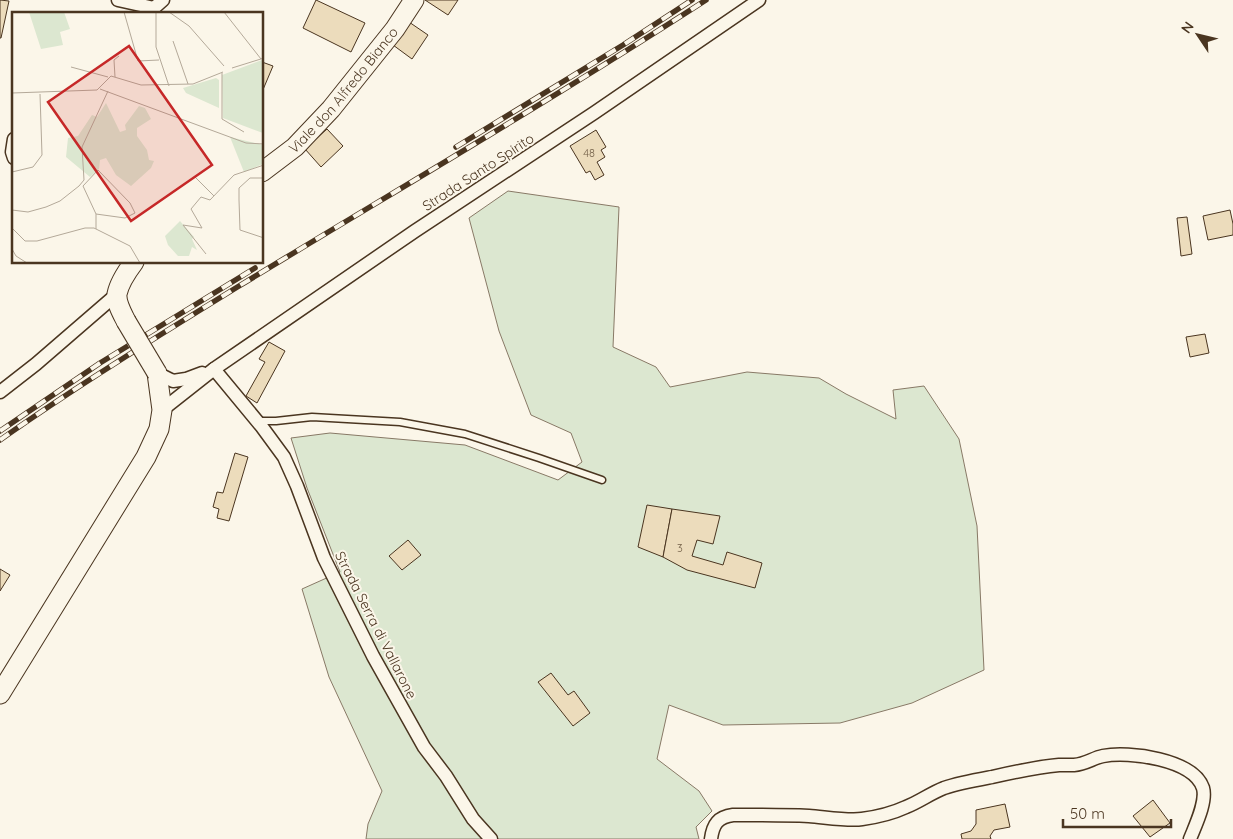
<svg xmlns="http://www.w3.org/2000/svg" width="1233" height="839" font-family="Quicksand,sans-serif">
	<rect width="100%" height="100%" fill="#fbf6e9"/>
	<!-- green -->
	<path fill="#dce7d0" stroke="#887966" d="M508,191L619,207L613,347L656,367L670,387L747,372L819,378L846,394L896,419L893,390L924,386L959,439L977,526L984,670L912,703L840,723L723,725L669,705L657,759L699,791L712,811L696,827L699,839H366L368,824L382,791L329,677L302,589L340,572L307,488L291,438L330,433L465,445L558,480L582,462L571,433L531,415L499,331L469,218Z"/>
	<!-- building -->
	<g fill="#ecdcbc" stroke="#4a3520">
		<path d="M0,0L9,1L1,38H0Z"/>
		<path d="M316,0L365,23L351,52L303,28Z"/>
		<path d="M425,0H458L448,15Z"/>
		<path d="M409,22L428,35L412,59L393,45Z"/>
		<path d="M262,62L273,66L262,92Z"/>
		<path d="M327,129L343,146L321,167L305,149Z"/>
		<path d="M596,130L606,147L601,150L605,157L597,162L604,175L595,180L590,171L586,173L570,146Z"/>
		<path d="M1230,210L1233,224V235L1208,240L1203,216Z"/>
		<path d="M1187,217L1192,254L1181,256L1177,218Z"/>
		<path d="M1205,334L1209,353L1190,357L1186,337Z"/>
		<path d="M269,342L285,351L257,403L246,396L265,362L259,359Z"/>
		<path d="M235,453L248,457L229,521L217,518L219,509L213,507L217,492L223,493Z"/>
		<path d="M647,505L672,509L663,557L638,547Z"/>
		<path d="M672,509L720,516L713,544L697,540L692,556L723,565L727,552L762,563L755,588L687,570L663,557Z"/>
		<path d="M408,540L421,555L402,570L389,556Z"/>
		<path d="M0,569L10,575L0,591Z"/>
		<path d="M551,673L568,695L574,691L590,713L573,726L538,682Z"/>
		<path d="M1153,800L1170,823L1150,837L1133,816Z"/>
		<path d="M1005,804L1010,827L994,830L990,836L991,839H962L961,834L971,831L976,824V810Z"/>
	</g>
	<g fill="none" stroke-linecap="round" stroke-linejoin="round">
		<defs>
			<path id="lane" d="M258,421H276L312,417L400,422L465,434L539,458L602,480"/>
			<g id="street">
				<path d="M118,0L154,8L163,0"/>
				<path d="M14,139L12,152L14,158"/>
				<path d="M214,369L262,427L284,457L297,486L324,558L373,656L424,747L446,776L473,819L491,839"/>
				<path d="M157,373L173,381L186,379L202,373"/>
				<path d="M0,392L36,364L117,294"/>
				<path d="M162,410L214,369L415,231L594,113L759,0"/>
				<path d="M711,839C713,824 718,817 733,815C759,815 784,815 809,816C824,817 848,821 862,819C877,817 893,813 906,807C919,802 931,793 944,788C959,783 976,780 992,777C1014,772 1037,767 1059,765C1064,765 1069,765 1074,765C1086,764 1093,758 1103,756C1129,751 1193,759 1203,788C1207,802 1195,826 1190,839"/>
			</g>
			<g id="secondary">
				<path id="s1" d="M262,172L295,147L331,109L395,29L414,0"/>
				<path d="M126,321C122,313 116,303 117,294C119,284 128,270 134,262"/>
				<path d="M0,694L146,457L159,429L162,410L157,373"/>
			</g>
		</defs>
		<!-- lane casing -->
		<use href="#lane" stroke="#4a3520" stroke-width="9"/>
		<!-- street casing -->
		<use href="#street" stroke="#4a3520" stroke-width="15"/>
		<!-- secondary casing -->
		<use href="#secondary" stroke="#4a3520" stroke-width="21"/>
		<!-- lane -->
		<use href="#lane" stroke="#fbf6e9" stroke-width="6"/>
		<!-- street -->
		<use href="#street" stroke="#fbf6e9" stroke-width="12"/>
		<!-- secondary -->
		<use href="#secondary" stroke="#fbf6e9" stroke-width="19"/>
		<defs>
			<g id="rail">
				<path d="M456,147L623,45L692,0"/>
				<path d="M0,431L100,363L255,268"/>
				<path d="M0,440C77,386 158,336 239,286C395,191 553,99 706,0"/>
			</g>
		</defs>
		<!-- rail casing -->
		<use href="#rail" stroke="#4a3520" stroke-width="5.5"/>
		<!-- rail -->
		<use href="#rail" stroke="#fbf6e9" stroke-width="4" stroke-dasharray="11" stroke-linecap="butt"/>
		<defs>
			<path id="secondary-bridge" d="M126,321L157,373"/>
		</defs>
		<!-- secondary-bridge casing -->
		<use href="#secondary-bridge" stroke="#4a3520" stroke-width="21" stroke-linecap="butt"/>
		<!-- secondary-bridge -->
		<use href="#secondary-bridge" stroke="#fbf6e9" stroke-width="19"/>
	</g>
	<g text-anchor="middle" stroke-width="4" stroke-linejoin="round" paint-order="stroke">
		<!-- number labels -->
		<g font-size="11" fill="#725f47">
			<text x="589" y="157">48</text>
			<text x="680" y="552">3</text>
		</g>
		<!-- street labels -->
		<g font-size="14" fill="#4a3520" stroke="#fbf6e9">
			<text dy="5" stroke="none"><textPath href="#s1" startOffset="116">Viale don Alfredo Bianco</textPath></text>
			<text transform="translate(478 172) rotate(-33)" y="5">Strada Santo Spirito</text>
			<text transform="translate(376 625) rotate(63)" y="5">Strada Serra di Vallarone</text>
		</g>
	</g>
	<!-- overview -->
	<g transform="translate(12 12)">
		<rect width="251" height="251" fill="#fbf6e9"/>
		<path d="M17,0H52L58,17L48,20L51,33L29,37ZM250,48L252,52L251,121L211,106L210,63ZM204,66L207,68V96L174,81L171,76ZM94,91L108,120L114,118L113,113L127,94L133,96L139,107L125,116V124L135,138L137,148L142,149L139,156L119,174L104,163L94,146L88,148L87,157L78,165L54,145L56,126L66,124L80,103L85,105ZM218,125L251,133V152L232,160ZM168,209L182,225L180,227L185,238L180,235L177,244H166L156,233L153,224Z" fill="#dce7d0"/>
		<path fill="none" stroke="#b4a999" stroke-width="1" d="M112,0L126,49L147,48M144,0V35L157,74M157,0L177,14L212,54M212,0L249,47M161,29L176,72M59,55L96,65M220,56L252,46M210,61V107L232,120M103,65L102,48L107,44M88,77L234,131L252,132M0,81L85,78L99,64L129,73L181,72L211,60M0,160L21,155L30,143L28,82M183,165L202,184M252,166H238L227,176V188L228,218L252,226M0,198L16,200L34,195L48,189L67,174L72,168L70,135L96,79M84,202L71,174L86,158L118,191L123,201L113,206L84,202V217M0,216L13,229H25L73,216H82L118,234L128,251M0,237L4,244L15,251M194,242L171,213L190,216L179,197L189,185L198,188L222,163L252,153"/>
		<path fill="#c62828" fill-opacity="0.15" stroke="#c62828" stroke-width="2.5" d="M117,34L200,153L119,209L36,90Z"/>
		<rect width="251" height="251" fill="none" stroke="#4a3520" stroke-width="2.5"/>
	</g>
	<!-- north arrow -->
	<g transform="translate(1198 35) rotate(305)" stroke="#fbf6e9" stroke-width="4" paint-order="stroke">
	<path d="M0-4L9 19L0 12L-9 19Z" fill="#4a3520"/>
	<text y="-8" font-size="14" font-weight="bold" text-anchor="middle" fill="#4a3520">N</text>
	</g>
	<!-- scale -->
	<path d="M1063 819v8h108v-8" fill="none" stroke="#4a3520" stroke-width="2.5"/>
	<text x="1070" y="819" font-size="15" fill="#4a3520" stroke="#fbf6e9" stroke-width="4" paint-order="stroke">50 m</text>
</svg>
